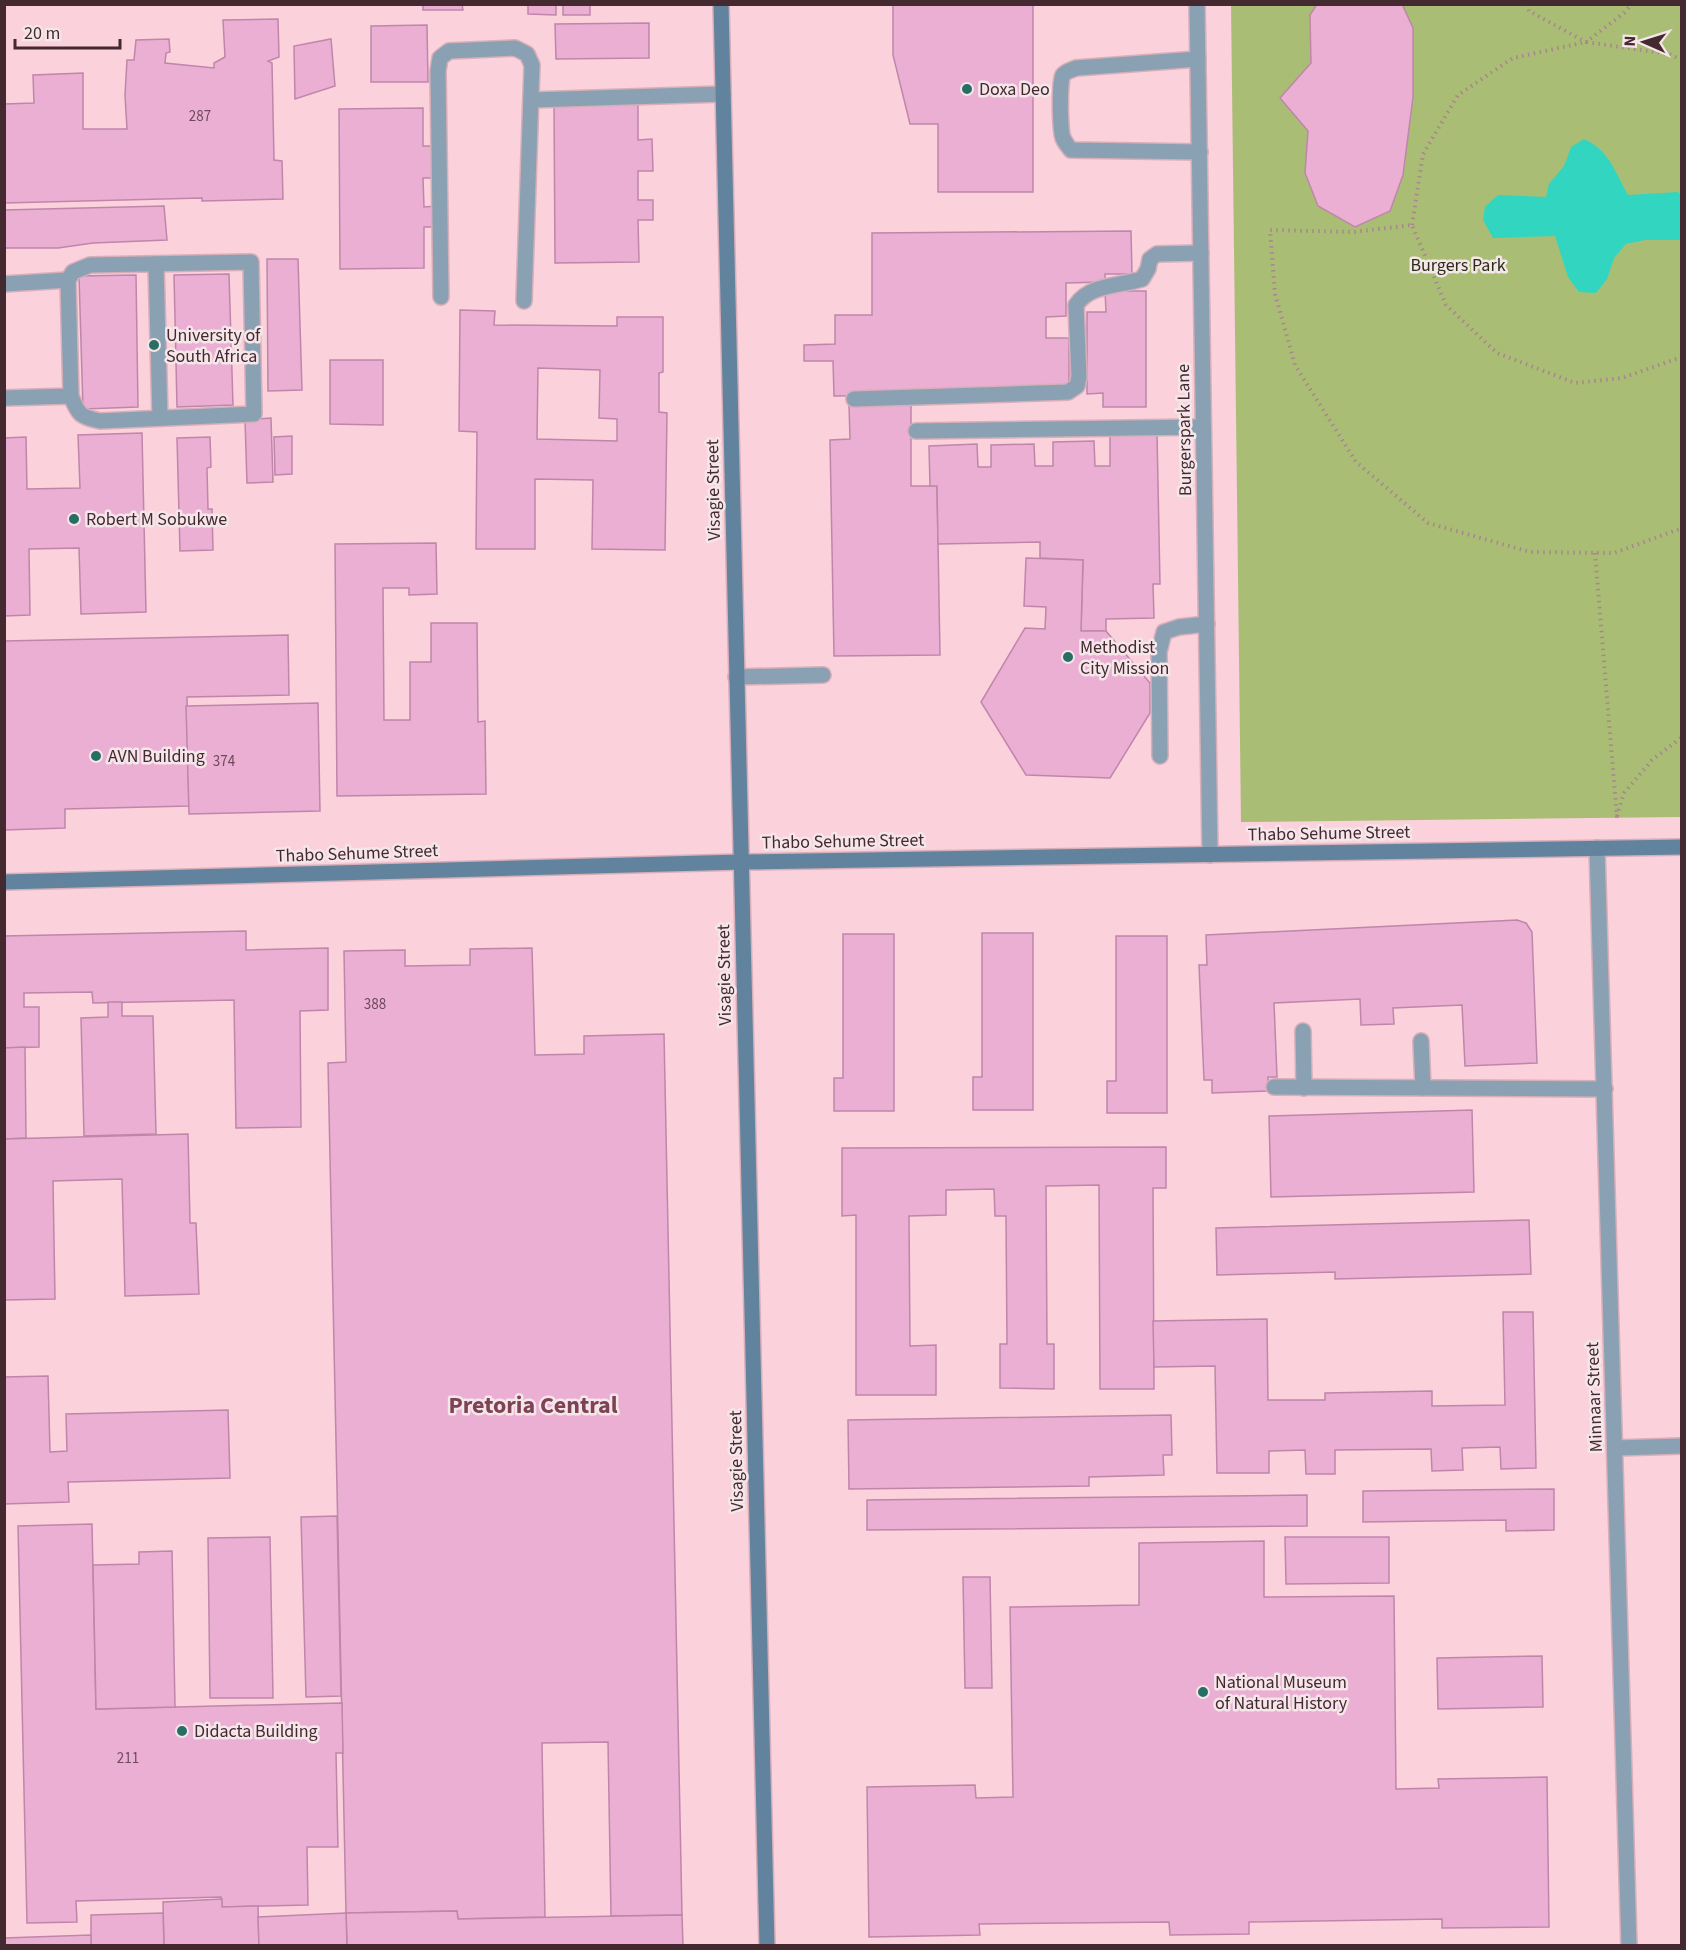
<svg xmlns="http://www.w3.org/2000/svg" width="1686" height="1950" font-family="'Source Sans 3',sans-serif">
	<rect width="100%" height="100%" fill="#fbd1db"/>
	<!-- green -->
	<path fill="#a9be74" d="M1231,5H1681V817L1241,822Z"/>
	<!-- water -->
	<path fill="#31d5c0" d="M1584,139C1610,151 1614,171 1628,195L1678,192L1681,195V240H1645L1626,244L1614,258L1607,279L1596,293L1579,292L1568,277L1555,236L1493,238L1483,220L1485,207L1498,195L1546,197L1549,184L1564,166L1571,147Z"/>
	<!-- building -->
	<g fill="#ebafd4" stroke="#bf86aa" stroke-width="1.5" fill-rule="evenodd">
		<path d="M423,4H462L463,10H423Z"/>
		<path d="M528,4H556V15L528,14Z"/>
		<rect x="563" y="4" width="27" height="11"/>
		<path d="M893,4H1033V192H938V124H910L893,55Z"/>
		<path d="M1317,4H1402L1413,28V97L1403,175L1390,211L1355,227L1318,206L1305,173L1308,131L1280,98L1311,63L1310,15Z"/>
		<path d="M278,19L279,57L268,61L272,63L274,160L282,161L283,199L202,201V198L4,203V104L34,103L33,75L83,73V129H127L125,95L127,60H134L136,40L169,39L170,52L166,53L165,63L214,68V63L225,57L223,20Z"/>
		<path d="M649,23V58L556,59L555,24Z"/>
		<path d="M427,25L428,82H371V26Z"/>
		<path d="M331,39L335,86L295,99L294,46Z"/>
		<path d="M554,102H638V140L652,139L653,171H638V200H653V220H638L639,262L555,263Z"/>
		<path d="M423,108V146H437V178H423L424,207L438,206V227H424V268L340,269L339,109Z"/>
		<path d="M164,206L167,240L93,243L58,248H4V210Z"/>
		<path d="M1131,231L1132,274H1105V282L1066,283V316L1046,317V338H1069V388L911,390V395L834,396L833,361H804V345L835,344V315H872V233Z"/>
		<path d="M267,259H298L302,390L268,391Z"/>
		<path d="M229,274L233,405L177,407L174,275Z"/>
		<path d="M136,275L138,407L83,409L79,276Z"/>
		<path d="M1105,291H1146V407H1103V393L1087,394V312H1106Z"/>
		<path d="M460,310L495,311L494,325L617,326V317H663V372L659,373V412L667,413L665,550L592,549L593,480L535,479V549H476L477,432L459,431ZM538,368L600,370L599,418L617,419V441L537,439Z"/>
		<path d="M330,360H383V425L330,424Z"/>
		<path d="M911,403V486H937L940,655L834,656L830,440L850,439L849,404Z"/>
		<path d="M271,418L273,482L247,483L245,420Z"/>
		<path d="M142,433L146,612L81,614L79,548L29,549L30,615L4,616V438L26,437L27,489L80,488L78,435Z"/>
		<path d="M1157,433L1160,584H1153L1154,618L1106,619V631H1081L1083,560L1040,558V542L938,544L937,486H930L929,446L977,444L978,467H991V445L1034,444L1035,466H1053V442L1094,441L1095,466H1110V434Z"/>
		<path d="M292,436V474L275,475L274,437Z"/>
		<path d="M210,437L211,467L207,468L208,509H212L213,550L180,551L177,438Z"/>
		<path d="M436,543L437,594L409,595V588H383L384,720H410V662H431V623H477L478,722L485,721L486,794L337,796L335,544Z"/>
		<path d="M1026,558L1083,560L1081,631H1106L1150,683V713L1110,778L1026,775L981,702L1025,628L1045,629L1046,607L1024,606Z"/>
		<path d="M288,635L289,695L187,697L189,806L65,809V828L4,830V641Z"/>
		<path d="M318,703L320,811L189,814L186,706Z"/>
		<path d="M1517,920L1526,923L1532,932L1537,1063L1465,1066L1462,1005L1393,1008L1394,1024L1361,1025L1360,999L1274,1003L1277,1077H1268V1091L1212,1093V1080H1204L1199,965H1207L1206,935Z"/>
		<path d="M246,931V950L328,948V1010L300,1011L301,1127L236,1128L234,1000L93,1003L92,992L24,993V1007H39V1047L4,1048V936Z"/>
		<path d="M982,933H1033V1110H973V1077H982Z"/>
		<path d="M843,934H894V1111H834V1078H843Z"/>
		<path d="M1116,936H1167V1113H1107V1081H1116Z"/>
		<path d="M532,948L535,1055L584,1054V1036L664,1034L682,1915L611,1916L608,1742L542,1743L545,1917L458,1919L457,1911L346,1913L328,1063L346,1062L344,951L405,950V966L470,965V949Z"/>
		<path d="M108,1002H122V1016H153L156,1134L84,1136L81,1018L108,1017Z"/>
		<path d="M25,1047L26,1138L4,1139V1048Z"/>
		<path d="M1472,1110L1474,1192L1271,1197L1269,1116Z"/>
		<path d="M188,1134L190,1223H196L199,1294L125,1296L122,1179L53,1181L55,1299L4,1300V1139Z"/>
		<path d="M1166,1147V1188H1153L1154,1389H1100L1099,1185L1046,1186L1047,1344H1054V1389L1000,1388V1344H1007L1006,1216H995L994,1189L946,1190V1215L909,1216L910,1346L936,1345V1395H856V1215L842,1216V1148Z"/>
		<path d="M1529,1220L1531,1274L1335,1279V1272L1217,1275L1216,1228Z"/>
		<path d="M1503,1312H1533L1536,1468L1501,1469L1500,1447L1462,1448L1463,1470L1432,1471L1431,1449L1335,1450V1474H1306L1305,1450L1269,1451V1473H1217L1215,1366L1154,1367L1153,1321L1267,1319L1268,1400H1325V1393L1432,1391V1406L1505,1405Z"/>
		<path d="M48,1376L50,1452L67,1451L66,1414L228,1410L230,1478L68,1482L69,1502L4,1504V1377Z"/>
		<path d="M1171,1415L1172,1455H1163L1164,1475L1089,1477V1486L849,1489L848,1420Z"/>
		<path d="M1554,1489V1530L1506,1531V1520L1363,1522V1491Z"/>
		<path d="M1307,1495V1526L867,1530V1500Z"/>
		<path d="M337,1516L341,1696L306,1697L301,1517Z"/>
		<path d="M92,1524L96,1709L342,1703L343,1753H336L338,1847H307L308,1905L222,1907L221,1897L76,1901L77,1922L27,1923L18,1526Z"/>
		<path d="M270,1537L273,1698H210L208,1538Z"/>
		<path d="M1285,1537H1389V1583L1286,1584Z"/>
		<path d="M1264,1541V1597L1394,1596L1396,1789L1439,1788L1438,1779L1547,1777L1549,1927L1442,1928V1919L1249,1922V1934L1170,1935L1169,1922L979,1924L980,1935L869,1937L867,1787L975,1785L976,1798L1013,1797L1010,1607L1139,1605V1543Z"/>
		<path d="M172,1551L175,1707L96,1709L93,1565L139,1564V1552Z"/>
		<path d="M963,1577H990L992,1688H965Z"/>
		<path d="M1542,1656L1543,1707L1438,1709L1437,1658Z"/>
		<path d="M222,1899V1907L258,1906L259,1946H164L163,1902Z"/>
		<path d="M457,1911L458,1919L682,1915L683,1946H347L346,1913Z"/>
		<path d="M163,1913L164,1946H91V1915Z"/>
		<path d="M346,1913L347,1946H259L258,1917Z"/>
		<path d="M91,1935V1946H4V1938Z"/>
	</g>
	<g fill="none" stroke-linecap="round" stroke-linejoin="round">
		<defs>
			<g id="lane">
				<path d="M1198,59L1076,68C1072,70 1066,71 1063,75C1059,81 1060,130 1063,138C1065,143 1068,146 1071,150L1200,152"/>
				<path d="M531,100L723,94"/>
				<path d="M156,264L160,418"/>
				<path d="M4,284L68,280"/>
				<path d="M441,297L438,71L440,58L449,51L515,48L527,54L532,65L524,301"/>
				<path d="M4,398L71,396L68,280L73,272L90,265L251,262L254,414L100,421C80,417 78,414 71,396"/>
				<path d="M854,399L1068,392L1077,386L1079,377L1076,305C1090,284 1120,286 1142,279L1148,269L1150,259L1157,254L1201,253"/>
				<path d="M916,431L1203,427"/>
				<path d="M736,677L823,675"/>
				<path d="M1160,756L1159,652L1164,632L1179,627L1207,624"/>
				<path d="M1303,1031L1304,1088"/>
				<path d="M1421,1041L1423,1088"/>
				<path d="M1274,1087L1605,1089"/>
				<path d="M1615,1448L1682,1446"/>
			</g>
			<g id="street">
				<path d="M1197,4L1210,855"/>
				<path d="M1597,848L1629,1946"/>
			</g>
			<g id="secondary">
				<path d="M721,4L767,1946"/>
				<path d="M4,882L741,862L1682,847"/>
			</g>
		</defs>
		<!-- lane casing -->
		<use href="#lane" stroke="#d6afb9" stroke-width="18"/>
		<!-- street casing -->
		<use href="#street" stroke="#d6afb9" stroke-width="18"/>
		<!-- secondary casing -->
		<use href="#secondary" stroke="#d6afb9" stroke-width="18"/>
		<!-- path -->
		<g stroke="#a9868f" stroke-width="4" stroke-dasharray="1.5 4.5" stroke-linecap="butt">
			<path d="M1526,4L1529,11L1586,42L1624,13L1632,4"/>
			<path d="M1412,225L1423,154L1458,95L1513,58L1586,42L1669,54L1682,60"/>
			<path d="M1682,357L1622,378L1575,383L1497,353L1446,305L1412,225L1354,232L1270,230L1275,294L1295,365L1356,462L1428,523L1530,552L1614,553L1682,528"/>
			<path d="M1595,553L1617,818"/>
			<path d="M1617,816L1624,793L1652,760L1682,737"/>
		</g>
		<!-- lane -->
		<use href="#lane" stroke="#8aa1b3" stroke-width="15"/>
		<!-- street -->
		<use href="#street" stroke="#8aa1b3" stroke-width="15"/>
		<!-- secondary -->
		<use href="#secondary" stroke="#61839e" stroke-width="15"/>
	</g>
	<!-- markers -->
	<g fill="#286e64" stroke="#f5e6ea" stroke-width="2">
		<circle cx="967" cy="89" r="6"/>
		<circle cx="154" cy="345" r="6"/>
		<circle cx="74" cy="519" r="6"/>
		<circle cx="1068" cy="657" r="6"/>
		<circle cx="96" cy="756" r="6"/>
		<circle cx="1203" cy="1692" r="6"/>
		<circle cx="182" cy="1731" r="6"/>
	</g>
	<g text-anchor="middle" stroke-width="5" stroke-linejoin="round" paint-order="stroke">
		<!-- number labels -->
		<g font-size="15" fill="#6e4a5a">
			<text x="200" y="121">287</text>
			<text x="224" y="766">374</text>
			<text x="375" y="1009">388</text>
			<text x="128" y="1763">211</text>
		</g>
		<!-- poi labels -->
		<g font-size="18" fill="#442931" stroke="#f5e6ea" text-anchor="start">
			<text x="979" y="95">Doxa Deo</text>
			<text x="166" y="341">University of<tspan x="166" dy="21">South Africa</tspan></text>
			<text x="86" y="525">Robert M Sobukwe</text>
			<text x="1080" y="653">Methodist<tspan x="1080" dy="21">City Mission</tspan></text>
			<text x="108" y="762">AVN Building</text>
			<text x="1215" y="1688">National Museum<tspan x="1215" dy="21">of Natural History</tspan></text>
			<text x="194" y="1737">Didacta Building</text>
		</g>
		<!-- park labels -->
		<g font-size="18" fill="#272d17" stroke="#f5e6ea">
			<text x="1458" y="271">Burgers Park</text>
		</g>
		<!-- street labels -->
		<g font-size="18" fill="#442931" stroke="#f5e6ea">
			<text transform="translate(1184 430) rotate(-91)" y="6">Burgerspark Lane</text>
			<text transform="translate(713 490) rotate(-91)" y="6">Visagie Street</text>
			<text transform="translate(1329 833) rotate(-1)" y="6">Thabo Sehume Street</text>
			<text transform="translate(843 841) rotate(-1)" y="6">Thabo Sehume Street</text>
			<text transform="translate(357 853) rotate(-2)" y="6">Thabo Sehume Street</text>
			<text transform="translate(724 975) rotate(-91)" y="6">Visagie Street</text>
			<text transform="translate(1594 1397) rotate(-92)" y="6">Minnaar Street</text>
			<text transform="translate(736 1461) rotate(-91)" y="6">Visagie Street</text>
		</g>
		<!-- district labels -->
		<g font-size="24" font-weight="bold" fill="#7d4354" stroke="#f5e6ea">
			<text x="533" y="1413">Pretoria Central</text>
		</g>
	</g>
	<!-- border -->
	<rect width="1686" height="1950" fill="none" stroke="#442931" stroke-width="12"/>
	<!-- north arrow -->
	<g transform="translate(1644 42) rotate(273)" stroke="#f5e6ea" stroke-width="4.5" paint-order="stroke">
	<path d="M0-4.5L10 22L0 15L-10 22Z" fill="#442931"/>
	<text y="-9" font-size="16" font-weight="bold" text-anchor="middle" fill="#442931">N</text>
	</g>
	<!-- scale -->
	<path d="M15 39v9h105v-9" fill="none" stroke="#442931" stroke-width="3"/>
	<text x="24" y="39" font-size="18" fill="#442931" stroke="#f5e6ea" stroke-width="4.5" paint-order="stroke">20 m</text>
</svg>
